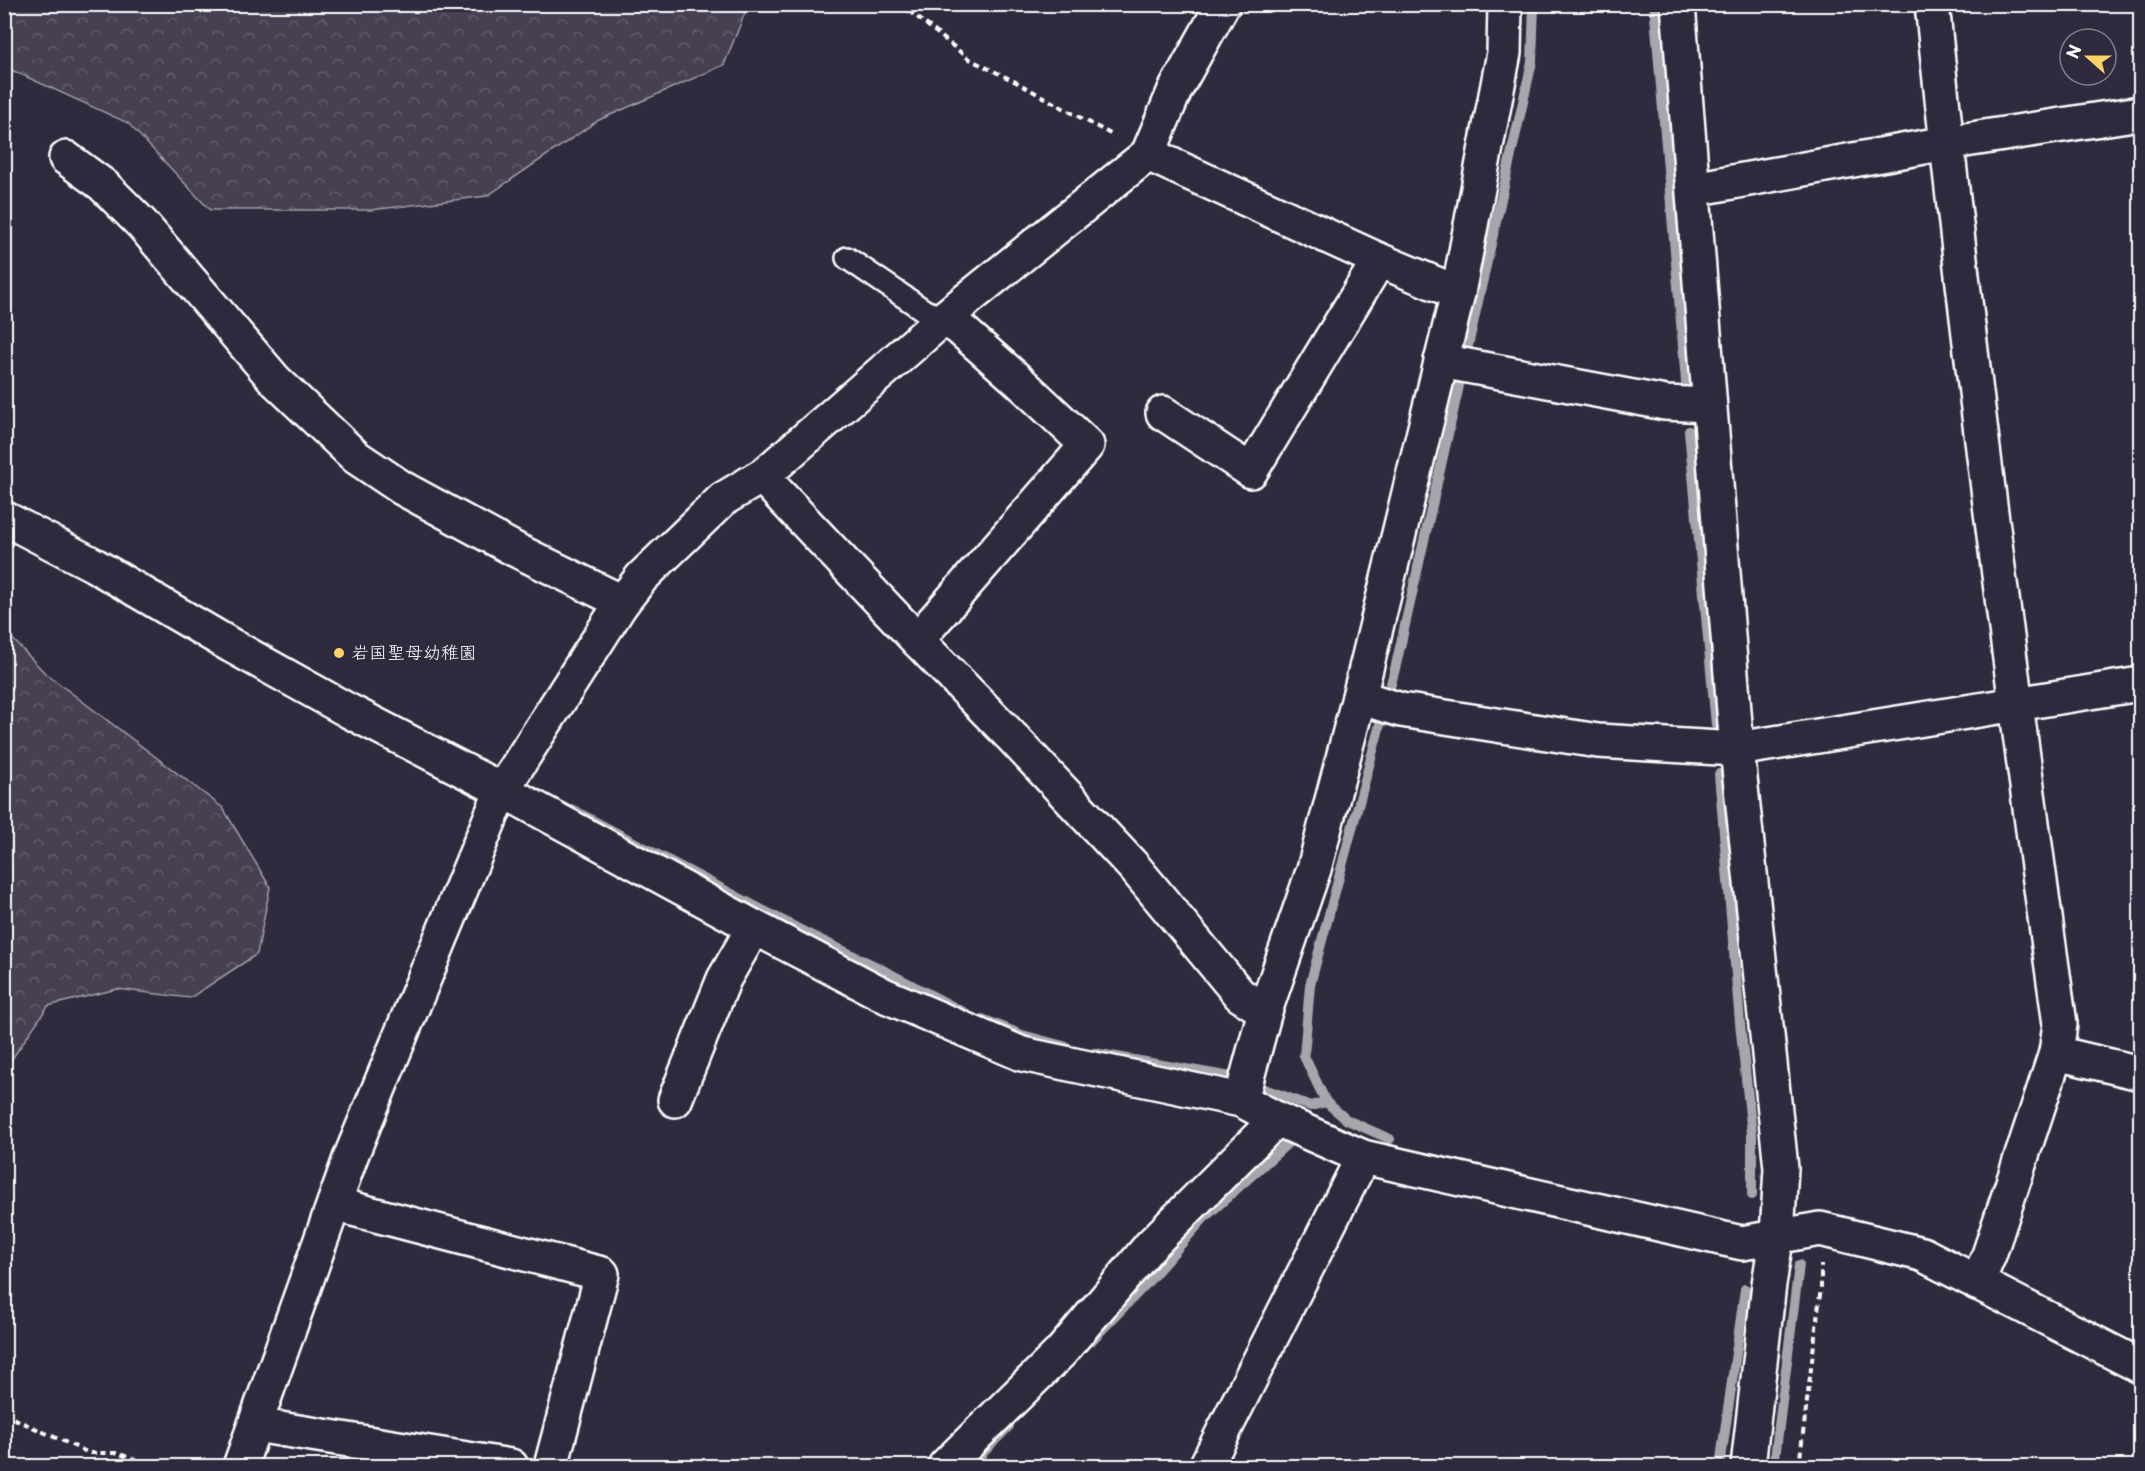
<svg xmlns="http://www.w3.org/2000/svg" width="2145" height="1471" font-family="'Playpen Sans','Klee One',sans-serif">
	<defs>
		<pattern id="forest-crowns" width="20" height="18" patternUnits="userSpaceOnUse" patternTransform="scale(1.5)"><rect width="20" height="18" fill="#464152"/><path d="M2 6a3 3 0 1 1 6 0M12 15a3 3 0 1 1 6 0" fill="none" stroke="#625e6c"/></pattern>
	</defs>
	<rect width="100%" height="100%" fill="#2f2a3d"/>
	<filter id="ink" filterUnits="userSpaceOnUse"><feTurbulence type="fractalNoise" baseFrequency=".0167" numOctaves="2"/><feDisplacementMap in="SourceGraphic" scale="12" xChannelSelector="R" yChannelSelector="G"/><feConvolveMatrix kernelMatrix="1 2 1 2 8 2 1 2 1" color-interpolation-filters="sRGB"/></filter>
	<g filter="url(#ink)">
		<!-- forest -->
		<g fill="url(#forest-crowns)" stroke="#a2a0a8" stroke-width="1.5">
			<path d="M5,4H748V5L724,65L599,120L487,196L371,210H210L128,123L5,67Z"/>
			<path d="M5,631L45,673L223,808L270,887L257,954L190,998L117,989L48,1006L5,1069Z"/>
		</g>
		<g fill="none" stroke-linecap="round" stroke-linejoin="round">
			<!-- stream -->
			<g stroke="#a7a6ad" stroke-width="10">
				<path d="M1654,4L1687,393"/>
				<path d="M1689,431L1716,725"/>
				<path d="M1719,774L1740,1023L1752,1134V1195"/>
				<path d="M571,809L806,933L875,966L965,1013"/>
				<path d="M982,1019L1022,1035L1067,1047"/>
				<path d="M1094,1053L1231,1077L1311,1106L1326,1102"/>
				<path d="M1390,1139L1347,1120L1326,1102L1304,1056L1310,985L1396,665L1532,62L1534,4"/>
				<path d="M1091,1341L1147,1283L1204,1218L1288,1143"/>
				<path d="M970,1466L1009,1426"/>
				<path d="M1720,1466L1745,1289"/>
				<path d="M1774,1466L1799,1265"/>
			</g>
			<defs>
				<path id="lane" d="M847,258L925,311L944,318"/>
				<g id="street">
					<path d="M1678,4L1737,749L1781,1168L1777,1235L1769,1284L1748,1466"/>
					<path d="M1932,4C1967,345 2012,685 2060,1024L2056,1053L1989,1255L1977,1283"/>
					<path d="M1148,154L1379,260L1458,293"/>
					<path d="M66,158L103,185L142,224L275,380L356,457L402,488L516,550L610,596L621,604"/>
					<path d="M1694,189L1946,143L2140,113"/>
					<path d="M1441,361L1665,403L1708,405"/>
					<path d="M1163,413L1251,471L1379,260"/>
					<path d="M765,474L772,487L917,640L1013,738L1134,867L1240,995L1265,1011"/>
					<path d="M4,518L94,565L232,646L349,711L502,790L754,927L886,996L1022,1054L1241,1100L1277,1119L1363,1157L1742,1243L1820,1229L1922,1254L2140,1366"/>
					<path d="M917,640L1087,445L1020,382L959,328L944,318"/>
					<path d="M1359,697L1401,710L1598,741L1737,749L2140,684"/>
					<path d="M2056,1053L2140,1073"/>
					<path d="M675,1100L724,979L754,927"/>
					<path d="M1241,1100L1265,1011L1314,869L1359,697L1458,293L1504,53L1505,4"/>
					<path d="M334,1204L602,1274L551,1466"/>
					<path d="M255,1425L511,1466"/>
					<path d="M240,1466L351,1156L502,790L621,604L642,577L723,499L765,474L944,318L1148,154L1175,90L1223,4"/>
					<path d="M945,1466L1061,1352L1150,1246L1277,1119"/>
					<path d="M1206,1466L1363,1157"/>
				</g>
			</defs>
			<!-- lane casing -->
			<use href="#lane" stroke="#fff" stroke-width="26"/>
			<!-- street casing -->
			<use href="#street" stroke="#fff" stroke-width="38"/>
			<!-- path -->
			<g stroke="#fff" stroke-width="4" stroke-dasharray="6 4.5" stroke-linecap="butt">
				<path d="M901,4L969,59L1016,82L1114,136"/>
				<path d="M4,1414L89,1453H117L153,1466"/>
				<path d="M1799,1466L1821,1287V1265"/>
			</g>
			<!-- lane -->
			<use href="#lane" stroke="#2f2a3d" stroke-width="21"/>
			<!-- street -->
			<use href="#street" stroke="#2f2a3d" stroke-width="33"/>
		</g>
	</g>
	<!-- markers -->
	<circle fill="#ffd166" stroke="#2f2a3d" stroke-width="2" cx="339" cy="653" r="6"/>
	<g text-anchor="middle" stroke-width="4.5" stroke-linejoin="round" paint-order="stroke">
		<!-- poi labels -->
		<g font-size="18" fill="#fff" stroke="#2f2a3d" text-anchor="start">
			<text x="351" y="659">岩国聖母幼稚園</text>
		</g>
	</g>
	<!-- margin -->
	<rect width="2145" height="1471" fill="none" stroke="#2f2a3d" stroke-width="24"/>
	<rect x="12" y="12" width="2121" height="1447" fill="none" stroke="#fff" stroke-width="2" filter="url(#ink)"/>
	<!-- north arrow -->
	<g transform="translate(2088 57) rotate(291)"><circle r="28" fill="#2f2a3d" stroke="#827f8b" stroke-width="1.5"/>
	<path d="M0-4.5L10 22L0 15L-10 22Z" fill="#ffd166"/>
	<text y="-9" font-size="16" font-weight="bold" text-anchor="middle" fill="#ffffff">N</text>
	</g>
</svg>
